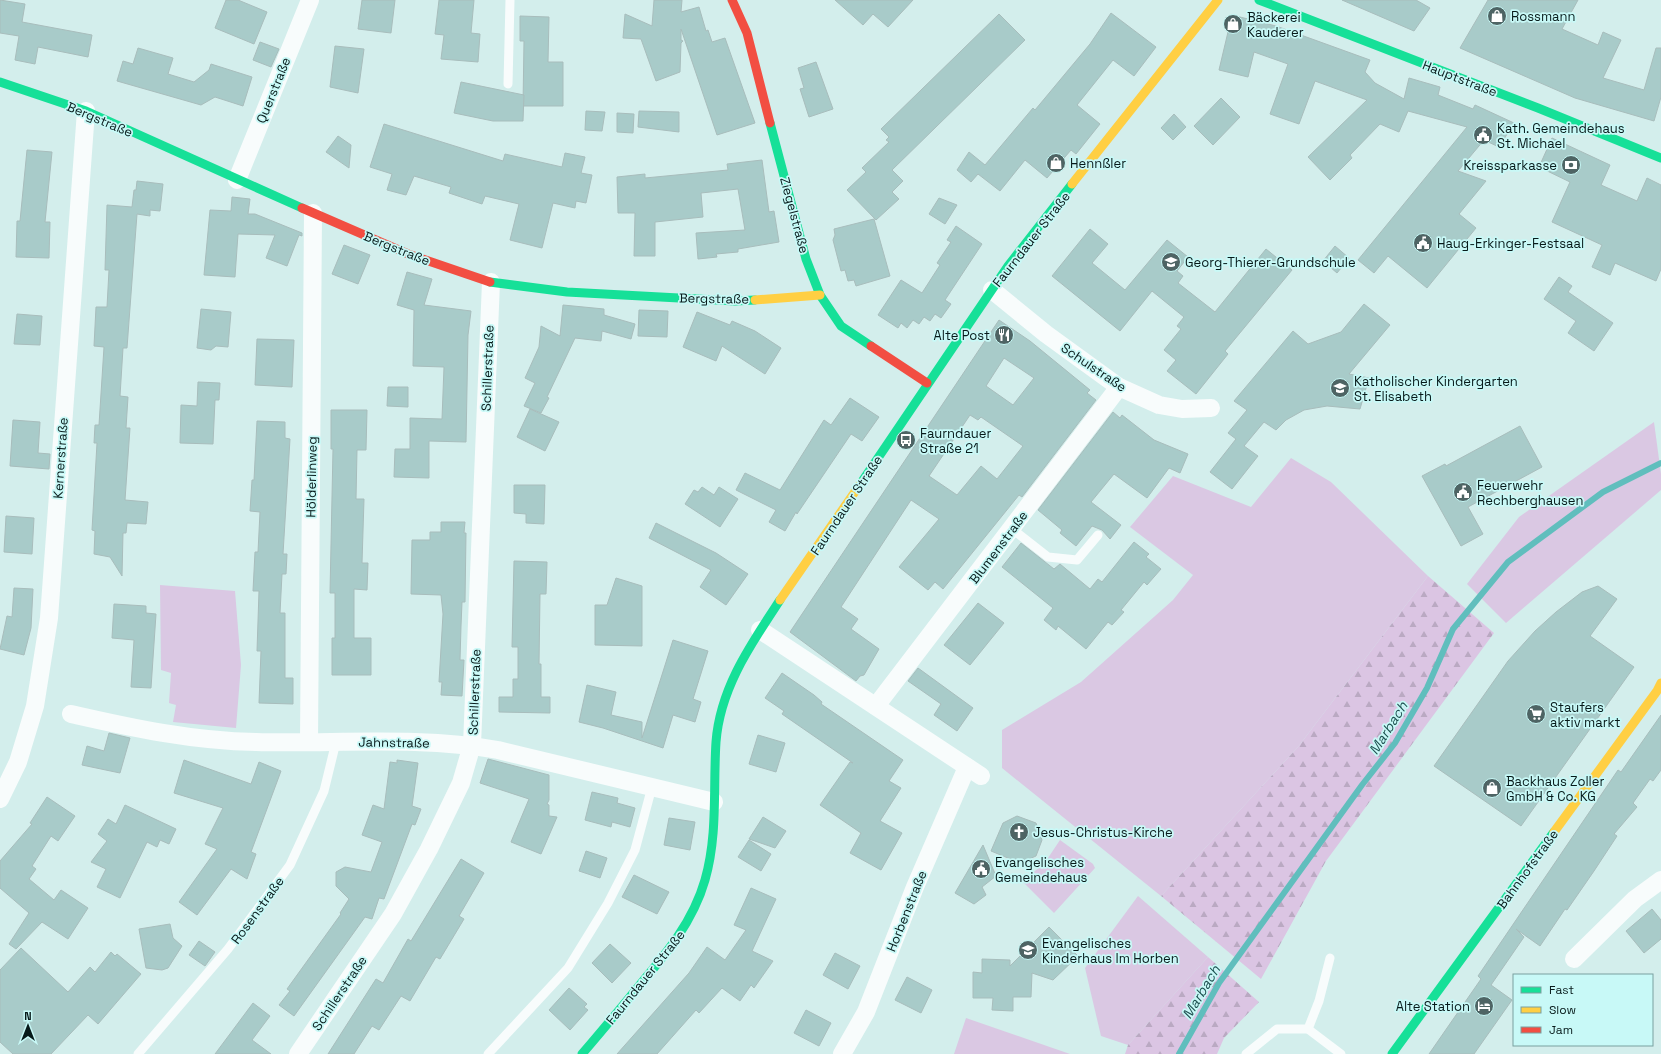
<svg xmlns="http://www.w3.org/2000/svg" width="1661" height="1054" font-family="'Space Grotesk',sans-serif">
	<defs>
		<pattern id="forest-firs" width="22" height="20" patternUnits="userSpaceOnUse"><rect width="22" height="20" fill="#dbc5e3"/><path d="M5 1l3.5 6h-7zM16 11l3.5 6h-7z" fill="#baa9c2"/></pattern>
	</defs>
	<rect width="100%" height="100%" fill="#d3eeec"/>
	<!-- green -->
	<g fill="#dac8e3">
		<path d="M1654,422L1661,474V490L1506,623L1467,584L1519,517Z"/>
		<path d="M1291,458L1331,482L1428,576L1298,747L1161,896L1002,768V730L1081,682L1173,600L1193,575L1130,527L1173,476L1251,507Z"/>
		<path d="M160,585L235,591L241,665L236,728L173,722L176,705L169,703L171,673L161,670Z"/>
		<path d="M1060,840L1093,864L1095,868L1054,913L1022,881L1044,864Z"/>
		<path d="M1138,896L1208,957L1128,1045L1101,1036L1085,968Z"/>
		<path d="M966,1018L1070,1054H954Z"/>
	</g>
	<!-- forest -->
	<g fill="url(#forest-firs)">
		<path d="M1428,576L1494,633L1326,861L1261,979L1161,896L1298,747Z"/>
		<path d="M1208,957L1259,1002L1224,1038L1217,1054H1125L1128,1045Z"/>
	</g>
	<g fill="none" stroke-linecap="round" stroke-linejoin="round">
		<!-- stream -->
		<path stroke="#60bebd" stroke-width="6" d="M1179,1054L1219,983L1362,785L1395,743L1427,688L1453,629L1508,562L1603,492L1661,463"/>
	</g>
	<!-- building -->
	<g fill="#a8cbc9" stroke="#a8bdbc" fill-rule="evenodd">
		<path d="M0,0L25,4L22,22L92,35L88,57L38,47L35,64L15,60L19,36L0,33Z"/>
		<path d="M226,0H238L267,12L254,44L215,28Z"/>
		<path d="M362,0H395L391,33L358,29Z"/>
		<path d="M439,0H474L471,33L480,34L478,62L441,59L444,35L435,34Z"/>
		<path d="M654,0H682L681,12L699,7L706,31L708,30L712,42L725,38L755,123L717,135L681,29V40L683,41L681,43L680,72L656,81L641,39L623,38L625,14L652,26Z"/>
		<path d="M835,0H913L888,27L873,14L863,25Z"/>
		<path d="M1342,0H1416L1430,8L1414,31Z"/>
		<path d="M1488,0H1578L1562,29L1598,45L1603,32L1621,40L1603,78L1644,90L1656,48H1661V97L1654,121L1575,98L1460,48Z"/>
		<path d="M1111,13L1156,47L1134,76L1113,60L1077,105L1100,124L1076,154L1071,150L1047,178L1025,160L1000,191L978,174L971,182L957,170L969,152L985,165L1033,108L1035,110L1090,44Z"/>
		<path d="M999,14L1025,40L892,170L903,181L892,192L899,199L876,220L847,190L866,172L862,168L889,142L886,140L889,137L881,129Z"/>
		<path d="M1232,15L1276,26L1370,60L1365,72L1375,83L1404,99L1409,78L1440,87L1438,95L1473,109L1475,105L1514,123L1499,147L1484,140L1458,171L1486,181L1459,214L1476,228L1427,288L1388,256L1374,273L1358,260L1467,127L1408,111L1399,132L1380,124L1350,155L1352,158L1330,180L1308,157L1367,100L1315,81L1299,124L1270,114L1288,64L1254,52L1248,77L1219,70Z"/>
		<path d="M520,16L549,17L548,62H563V106H523L524,41H520Z"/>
		<path d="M260,42L279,49L271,67L253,60Z"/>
		<path d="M335,46L364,49L358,93L330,87Z"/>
		<path d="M138,48L173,58L168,74L194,82L209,70L211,64L252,77L243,106L215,97L201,105L117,81L123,61L133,64Z"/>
		<path d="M816,62L833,109L809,117L800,89L804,88L798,68Z"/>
		<path d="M461,82L524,95L523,121H493L454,113Z"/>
		<path d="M1221,98L1240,117L1213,145L1194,126Z"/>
		<path d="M586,111L605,112L602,131L585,130Z"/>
		<path d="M639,111L679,112V132L638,127Z"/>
		<path d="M617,113L634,114L633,133L617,132Z"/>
		<path d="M1174,114L1186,127L1173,140L1161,128Z"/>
		<path d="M384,124L503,161L505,154L562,167L565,153L585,157L581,173L592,175L586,203L576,201L575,208L553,203L542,248L510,240L519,204L485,196L482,204L449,193L451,187L414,176L406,195L387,190L392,174L370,167Z"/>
		<path d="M338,136L351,145L349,168L326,152Z"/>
		<path d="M1552,138L1610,165L1601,185L1637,201L1647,178L1661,185V269L1656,281L1615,263L1610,275L1592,267L1602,245L1552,222L1570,182L1539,167Z"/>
		<path d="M27,150L52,152L45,222H50L49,258L16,257L17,221H20Z"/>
		<path d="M762,160L769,212L774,211L779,242L738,249V252L716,254L717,257L698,259L696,233L745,230L738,189L701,193L703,217L655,222V256H634L635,213H618L617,177L645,174V178L728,170L727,164Z"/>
		<path d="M137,181L163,184L160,211L150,210V216L137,214L127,348H123L120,396L128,397L126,428H130L125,500L148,502L146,524L127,523L126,533H123L122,576L110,557L94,554L95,531L92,530L97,443H94L95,425H99L104,347L94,346L96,307H107L109,270H105L107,205L132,207L134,190H136Z"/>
		<path d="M232,197L250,199L248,214H255L302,233V236L299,235L287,266L266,258L275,235L238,234L235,277L204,275L210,210L231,211Z"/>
		<path d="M939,198L957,205L945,224L929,214Z"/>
		<path d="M874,219L890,276L856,286L854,280L848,281L845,270L841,271L833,240L835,235L834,229Z"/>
		<path d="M956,226L982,244L945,300L951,304L941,318L935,314L930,321L924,317L919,324L913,320L907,328L901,323L898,328L878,315L901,280L922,293L940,265L937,263L951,242L947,240Z"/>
		<path d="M1090,229L1108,244L1092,263L1125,290L1167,240L1188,257L1177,271L1183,276L1178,283L1215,312L1266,249L1292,270L1225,351L1228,354L1196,394L1167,371L1176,360L1164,350L1181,329L1177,326L1184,317L1152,291L1120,331L1052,276Z"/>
		<path d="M344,245L370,255L358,284L332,274Z"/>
		<path d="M1335,246L1349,258L1337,273L1323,261Z"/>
		<path d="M407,272L432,279L424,305L471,311L468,335L466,442L429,441V478L394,477L395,449H410V418L442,419L444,367L413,366L414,310L397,305Z"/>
		<path d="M1559,277L1572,286L1568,292L1613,323L1594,351L1568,333L1576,321L1544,299Z"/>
		<path d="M1364,304L1390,325L1349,374L1369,378L1360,409L1327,406L1304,410L1286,420L1276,430L1264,422L1244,446L1258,456L1232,489L1210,472L1236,439L1228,433L1247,410L1234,401L1293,331L1308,344L1341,332Z"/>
		<path d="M563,305L604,309V315L635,324L631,339L602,331L601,341L575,338L547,397L549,398L541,413L524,406L535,383L525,378L539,347L541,326L560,336Z"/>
		<path d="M201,309L231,312L228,347L216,346L211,350L197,348Z"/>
		<path d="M639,310L668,311L667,337L638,336Z"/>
		<path d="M697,312L730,325L732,321L755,331L781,348L765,374L722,346L716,361L683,347Z"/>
		<path d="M17,314L42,316L40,345L14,344Z"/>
		<path d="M999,320L1030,341L1090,390L1087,393L1096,400L1022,497L1019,495L943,589L935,582L928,590L899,567L939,519L911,500L841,607L858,619L851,629L879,649L864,675L860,676L856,681L790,632ZM1004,358L1034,378L1013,405L986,386ZM970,415L978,420L981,417L1023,446L997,479L981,466L957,495L929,476Z"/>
		<path d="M257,339L294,340L292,387L255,385Z"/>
		<path d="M198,382L220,383L219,400H215L213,444L180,443L181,405L197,406Z"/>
		<path d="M388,387H408V407L387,406Z"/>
		<path d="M850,398L879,417L862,441L851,434L797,514L796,512L785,531L769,522L776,510L736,490L745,473L780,490L824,420L831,425Z"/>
		<path d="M530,409L559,422L545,451L517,437Z"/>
		<path d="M331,410H367L366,450H357L356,499H364L362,563H368L367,590L354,589V638H371V675H332V638H335V593H330L333,449H331Z"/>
		<path d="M1113,412L1120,418L1122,415L1154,440L1188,454L1180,473L1169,468L1147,498L1114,474L1091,502L1121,525L1110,539L1102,530L1092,526L1076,546L1060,533L1062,530L1038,510Z"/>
		<path d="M13,420L40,422L38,453L50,454L49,469L10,466Z"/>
		<path d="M257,421L285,422V438L290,439L283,554H287L286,574H282L280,613H285V678H293V704L259,703L261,651H257L259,591H253L255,552H258L260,512L250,511L252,480H254Z"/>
		<path d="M1520,426L1542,467L1468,507L1483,534L1461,546L1422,476L1445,464L1446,466Z"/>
		<path d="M514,485H545L544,524L526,523V514L514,513Z"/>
		<path d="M702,487L714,495L719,487L738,499L720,527L685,504L694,490L698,492Z"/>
		<path d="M6,516L34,518L32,554L4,552Z"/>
		<path d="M441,522H465L464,533H466L465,602H462L461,626L460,660H464L462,696L441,695L442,682H439L443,614L441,595L411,594L412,540H430V532H441Z"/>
		<path d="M656,523L716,553L748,574L726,605L700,587L711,570L649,538Z"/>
		<path d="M1134,542L1149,554L1146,557L1161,569L1147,585L1144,582L1121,610L1124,612L1112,625L1108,622L1086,649L1058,626L1056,630L1044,620L1053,608L1002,567L1021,543L1054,569L1060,564L1090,589L1098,579L1102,582Z"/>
		<path d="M514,561L547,562L546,594H540L539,664H541V697H550V713L499,712V697H513V679H518V647H512Z"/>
		<path d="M616,578L642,586V646L595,645V605H607Z"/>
		<path d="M1598,586L1617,599L1590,636L1634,667L1521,826L1434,766L1508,661L1535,631L1556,612L1582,592Z"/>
		<path d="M14,588L33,589L31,628L24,655L0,649L7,616L12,617Z"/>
		<path d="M978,603L1004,623L970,665L944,645Z"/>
		<path d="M114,604L146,606V613L156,614L151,688L131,687L134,640L112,638Z"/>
		<path d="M673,640L708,651L693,699L701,702L695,722L673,715L663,748L603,728L579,722L587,685L616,692L611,715L642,722V738Z"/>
		<path d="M918,668L973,708L957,731L934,715L941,704L908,681Z"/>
		<path d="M782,673L814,695L822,702L821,704L903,760L889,781L901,788L880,821L902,833L881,870L850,853L861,833L820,805L850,762L853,763L782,714L784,711L765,698Z"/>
		<path d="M1661,715V770L1653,781L1650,779L1633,803L1637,807L1614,834L1617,836L1594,871L1567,910L1565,909L1540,946L1516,929L1524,937L1491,985L1512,1000L1474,1054H1429L1481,979L1478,976L1618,770L1621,772Z"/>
		<path d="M109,733L130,738L120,773L82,765L87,746L104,751Z"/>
		<path d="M758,735L785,743L776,772L749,764Z"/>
		<path d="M488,759L549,775V800L547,804L549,805V816L557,817L541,854L511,842L529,799L480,783Z"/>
		<path d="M184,760L251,784L259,762L281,771L251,852L256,854L247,879L231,869L197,915L179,902L217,849L205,844L223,808L174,793Z"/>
		<path d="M397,760L418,763L412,806L421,809L415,825L412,824L384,899L379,898L372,919L365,917L294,1016L279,1005L290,991L287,989L341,914L340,913L349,899L336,886V872L345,867L371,872L382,842L362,835L373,805L384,809L390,762L397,763Z"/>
		<path d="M592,792L618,798L617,803L635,808L630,827L612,822L611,827L585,820Z"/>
		<path d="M47,797L75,816L58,841L51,836L32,866L36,869L29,879L54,900L61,890L88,908L68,939L42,922L16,949L9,944L29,913L0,888V861L32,824L30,823Z"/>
		<path d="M125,805L176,829L169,844L160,840L157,847L147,842L120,898L97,887L106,869L91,862L107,841L98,834L108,819L116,824Z"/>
		<path d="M1017,816L1036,823L1042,840L1036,856L1020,863L991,851L1003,823Z"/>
		<path d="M763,817L786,831L775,848L749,839Z"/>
		<path d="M669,818L695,822L690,850L664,845Z"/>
		<path d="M749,840L771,854L761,871L738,857Z"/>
		<path d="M983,845L996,876L982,887L986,895L974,904L955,893Z"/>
		<path d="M586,851L607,858L600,878L579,871Z"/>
		<path d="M461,859L484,873L459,916L464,919L440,959L436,957L410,1001L401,996L379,1030L372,1026L354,1054H328L376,979L383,983L408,939L411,941Z"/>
		<path d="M634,875L669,892L657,914L622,897Z"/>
		<path d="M751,888L776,899L752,951L773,961L754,988L751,985L740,1001L722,988L699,1013L696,1010L657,1054H617L689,973L707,947L725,960L746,930L734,925Z"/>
		<path d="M1652,909L1661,920V939L1644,953L1626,931Z"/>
		<path d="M170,924L173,938L182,946L168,968L162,970L146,968L139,929Z"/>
		<path d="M1049,927L1078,956L1053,980L1032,973L1031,997H1013V1011L992,1010L993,998H973V972L982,973V959L1010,960V966Z"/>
		<path d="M199,941L215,952L205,966L189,955Z"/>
		<path d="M610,944L631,963L612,983L592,963Z"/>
		<path d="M21,948L68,992L90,967L95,972L111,952L115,956L117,954L141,974L98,1024L88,1015L51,1054H13L0,1042V970Z"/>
		<path d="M835,953L860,966L848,989L823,975Z"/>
		<path d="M907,977L932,990L921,1013L895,1000Z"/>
		<path d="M569,988L587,1004L584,1007L588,1010L570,1030L549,1010Z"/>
		<path d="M253,1003L270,1016L252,1040L271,1054H215Z"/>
		<path d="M806,1010L831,1023L819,1046L794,1033Z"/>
	</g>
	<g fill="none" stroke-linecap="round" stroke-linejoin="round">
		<!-- lane -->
		<g stroke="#f8fcfc" stroke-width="9">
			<path d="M508,84L510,0"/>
			<path d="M1011,528L1048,557L1077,560L1098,535"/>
			<path d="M1308,1029L1319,1001L1330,958"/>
			<path d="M138,1054L228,949L290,865L324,791L336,742"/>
			<path d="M488,1054L568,968L608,903L635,850L652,787"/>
			<path d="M1246,1054L1277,1029H1308L1341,1054"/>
		</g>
		<!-- street -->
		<g stroke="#f8fcfc" stroke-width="18">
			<path d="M237,180L310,0"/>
			<path d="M992,290L1046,334L1119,387L1159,405L1182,409L1211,408"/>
			<path d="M760,630L981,776"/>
			<path d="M876,706L1119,387"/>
			<path d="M71,714C132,728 193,741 256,742C336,744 418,736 498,750L714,802"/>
			<path d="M309,741L313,213"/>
			<path d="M0,799L18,762L35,706L49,618L86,111"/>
			<path d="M1574,959L1635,899L1661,880"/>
			<path d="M298,1054L393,914L429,849L461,783L472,745L491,282"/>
			<path d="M842,1054L866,1012L915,887L967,767"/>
		</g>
		<!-- fast -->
		<g stroke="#16e098" stroke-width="9">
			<path d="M1259,0L1538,108L1661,158"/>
			<path d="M0,82L86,111L302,208"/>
			<path d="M770,123L806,259L820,295L841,326L871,346"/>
			<path d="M490,282L567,292L735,301L755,300"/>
			<path d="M861,483L1008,266L1072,184"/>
			<path d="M582,1054C601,1032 620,1009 638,987C666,954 693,922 705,880C718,835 713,788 716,742C720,688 751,644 780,600"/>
			<path d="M1392,1054L1554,832"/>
		</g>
		<!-- slow -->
		<g stroke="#ffcf43" stroke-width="9">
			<path d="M1072,184L1218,0"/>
			<path d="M755,300L820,295"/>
			<path d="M780,600L861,483"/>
			<path d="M1554,832L1657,691L1661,683"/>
		</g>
		<!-- jam -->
		<g stroke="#f24e42" stroke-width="9">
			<path d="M732,0L747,33L770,123"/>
			<path d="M302,208L408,254L490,282"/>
			<path d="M871,346L927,383"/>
		</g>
	</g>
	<!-- icons -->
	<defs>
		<symbol id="shop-disc" viewBox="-11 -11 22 22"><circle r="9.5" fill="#4e6464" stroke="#c8f9f7"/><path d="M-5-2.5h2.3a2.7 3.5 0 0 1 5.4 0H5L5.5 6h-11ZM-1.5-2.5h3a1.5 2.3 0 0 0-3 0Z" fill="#fff"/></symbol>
		<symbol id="civic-disc" viewBox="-11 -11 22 22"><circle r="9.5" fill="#4e6464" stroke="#c8f9f7"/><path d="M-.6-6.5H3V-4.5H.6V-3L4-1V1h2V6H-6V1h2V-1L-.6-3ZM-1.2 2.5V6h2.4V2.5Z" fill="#fff"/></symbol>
		<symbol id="bank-disc" viewBox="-11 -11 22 22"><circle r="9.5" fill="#4e6464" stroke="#c8f9f7"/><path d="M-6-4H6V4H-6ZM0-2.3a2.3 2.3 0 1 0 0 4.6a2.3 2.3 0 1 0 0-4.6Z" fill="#fff"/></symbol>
		<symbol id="school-disc" viewBox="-11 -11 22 22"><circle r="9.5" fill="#4e6464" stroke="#c8f9f7"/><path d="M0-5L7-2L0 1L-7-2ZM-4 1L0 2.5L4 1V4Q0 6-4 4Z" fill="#fff"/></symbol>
		<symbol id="restaurant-disc" viewBox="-11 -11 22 22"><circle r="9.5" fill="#4e6464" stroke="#c8f9f7"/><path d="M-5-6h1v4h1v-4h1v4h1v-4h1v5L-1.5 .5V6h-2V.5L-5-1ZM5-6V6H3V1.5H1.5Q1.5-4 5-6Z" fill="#fff"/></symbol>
		<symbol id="bus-disc" viewBox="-11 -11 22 22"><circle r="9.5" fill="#4e6464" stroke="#c8f9f7"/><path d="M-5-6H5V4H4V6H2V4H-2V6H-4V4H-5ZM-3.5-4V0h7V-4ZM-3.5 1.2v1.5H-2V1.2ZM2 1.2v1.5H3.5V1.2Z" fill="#fff"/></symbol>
		<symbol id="supermarket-disc" viewBox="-11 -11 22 22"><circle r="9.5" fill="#4e6464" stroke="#c8f9f7"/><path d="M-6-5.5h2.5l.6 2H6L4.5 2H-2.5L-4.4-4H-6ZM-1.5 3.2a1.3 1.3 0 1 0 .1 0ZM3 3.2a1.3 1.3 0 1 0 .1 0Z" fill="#fff"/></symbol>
		<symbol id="church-disc" viewBox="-11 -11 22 22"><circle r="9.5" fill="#4e6464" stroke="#c8f9f7"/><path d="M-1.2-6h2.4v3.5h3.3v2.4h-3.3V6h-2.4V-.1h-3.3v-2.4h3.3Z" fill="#fff"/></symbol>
		<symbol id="hotel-disc" viewBox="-11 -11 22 22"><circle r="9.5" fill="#4e6464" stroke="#c8f9f7"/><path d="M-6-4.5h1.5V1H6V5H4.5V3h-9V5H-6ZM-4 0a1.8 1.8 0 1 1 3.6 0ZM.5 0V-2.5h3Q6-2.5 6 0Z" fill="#fff"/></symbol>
	</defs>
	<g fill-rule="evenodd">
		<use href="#shop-disc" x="1486" y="5" width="22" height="22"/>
		<use href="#shop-disc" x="1222" y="13" width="22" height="22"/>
		<use href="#civic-disc" x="1472" y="124" width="22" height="22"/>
		<use href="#shop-disc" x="1045" y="152" width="22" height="22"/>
		<use href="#bank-disc" x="1560" y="154" width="22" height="22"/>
		<use href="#civic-disc" x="1412" y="232" width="22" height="22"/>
		<use href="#school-disc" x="1160" y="251" width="22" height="22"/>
		<use href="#restaurant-disc" x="993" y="324" width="22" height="22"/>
		<use href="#school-disc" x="1329" y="377" width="22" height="22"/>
		<use href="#bus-disc" x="895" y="429" width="22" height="22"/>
		<use href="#civic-disc" x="1452" y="481" width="22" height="22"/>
		<use href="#supermarket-disc" x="1525" y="703" width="22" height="22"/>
		<use href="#shop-disc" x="1481" y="777" width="22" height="22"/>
		<use href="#church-disc" x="1008" y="821" width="22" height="22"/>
		<use href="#civic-disc" x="970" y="858" width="22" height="22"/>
		<use href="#school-disc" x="1017" y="939" width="22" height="22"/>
		<use href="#hotel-disc" x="1473" y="995" width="22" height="22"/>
	</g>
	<g text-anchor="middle" stroke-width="3.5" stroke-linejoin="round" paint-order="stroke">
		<!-- poi labels -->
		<g font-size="13" fill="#071a1a" stroke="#c8f9f7" text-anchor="start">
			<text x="1511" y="21">Rossmann</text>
			<text x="1247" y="22">Bäckerei<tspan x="1247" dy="15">Kauderer</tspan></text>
			<text x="1497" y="133">Kath. Gemeindehaus<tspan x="1497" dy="15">St. Michael</tspan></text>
			<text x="1070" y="168">Hennßler</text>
			<text x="1557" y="170" text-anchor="end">Kreissparkasse</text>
			<text x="1437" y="248">Haug-Erkinger-Festsaal</text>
			<text x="1185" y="267">Georg-Thierer-Grundschule</text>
			<text x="990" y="340" text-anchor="end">Alte Post</text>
			<text x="1354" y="386">Katholischer Kindergarten<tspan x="1354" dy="15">St. Elisabeth</tspan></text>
			<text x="920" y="438">Faurndauer<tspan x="920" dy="15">Straße 21</tspan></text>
			<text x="1477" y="490">Feuerwehr<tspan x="1477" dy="15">Rechberghausen</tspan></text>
			<text x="1550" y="712">Staufers<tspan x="1550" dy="15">aktiv markt</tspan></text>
			<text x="1506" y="786">Backhaus Zoller<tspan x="1506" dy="15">GmbH &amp; Co. KG</tspan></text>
			<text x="1033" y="837">Jesus-Christus-Kirche</text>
			<text x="995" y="867">Evangelisches<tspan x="995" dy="15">Gemeindehaus</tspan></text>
			<text x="1042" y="948">Evangelisches<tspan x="1042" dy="15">Kinderhaus Im Horben</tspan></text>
			<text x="1470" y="1011" text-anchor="end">Alte Station</text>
		</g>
		<!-- street labels -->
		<g font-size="13" fill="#071a1a" stroke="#c8f9f7">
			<text transform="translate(1460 78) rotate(21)" y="5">Hauptstraße</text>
			<text transform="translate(273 90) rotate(-68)" y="5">Querstraße</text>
			<text transform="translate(100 119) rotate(23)" y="5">Bergstraße</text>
			<text transform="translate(795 215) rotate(75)" y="5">Ziegelstraße</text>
			<text transform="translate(1031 239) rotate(-52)" y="5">Faurndauer Straße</text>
			<text transform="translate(397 248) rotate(22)" y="5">Bergstraße</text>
			<text transform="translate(714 298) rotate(1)" y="5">Bergstraße</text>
			<text transform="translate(1094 367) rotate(34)" y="5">Schulstraße</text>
			<text transform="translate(487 368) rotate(-88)" y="5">Schillerstraße</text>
			<text transform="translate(60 458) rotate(-86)" y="5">Kernerstraße</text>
			<text transform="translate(311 477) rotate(-89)" y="5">Hölderlinweg</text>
			<text transform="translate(846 505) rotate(-56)" y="5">Faurndauer Straße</text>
			<text transform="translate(998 547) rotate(-53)" y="5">Blumenstraße</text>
			<text transform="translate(474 692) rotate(-88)" y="5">Schillerstraße</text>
			<text transform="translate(394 742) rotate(1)" y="5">Jahnstraße</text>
			<text transform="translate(1527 869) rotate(-54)" y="5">Bahnhofstraße</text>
			<text transform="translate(257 910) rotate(-54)" y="5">Rosenstraße</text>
			<text transform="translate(906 911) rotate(-68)" y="5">Horbenstraße</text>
			<text transform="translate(645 977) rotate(-51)" y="5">Faurndauer Straße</text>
			<text transform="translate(339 993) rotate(-56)" y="5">Schillerstraße</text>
		</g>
		<!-- water labels -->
		<g font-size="14" font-style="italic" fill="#1f5151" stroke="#c8f9f7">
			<text transform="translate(1388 728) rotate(-58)" y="5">Marbach</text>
			<text transform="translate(1201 992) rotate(-59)" y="5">Marbach</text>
		</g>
	</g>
	<!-- legend -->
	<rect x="1513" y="974" width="140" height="72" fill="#c8f9f7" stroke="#7ba09f"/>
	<rect x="1521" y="987" width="20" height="6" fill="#16e098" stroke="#7ba09f"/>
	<text x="1549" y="994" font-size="12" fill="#071a1a">Fast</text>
	<rect x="1521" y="1007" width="20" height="6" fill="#ffcf43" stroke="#7ba09f"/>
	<text x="1549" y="1014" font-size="12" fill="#071a1a">Slow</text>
	<rect x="1521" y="1027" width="20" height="6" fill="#f24e42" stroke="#7ba09f"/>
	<text x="1549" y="1034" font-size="12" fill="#071a1a">Jam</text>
	<!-- north arrow -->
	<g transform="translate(28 1026)" stroke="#c8f9f7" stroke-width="3" paint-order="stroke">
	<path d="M0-3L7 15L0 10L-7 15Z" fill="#071a1a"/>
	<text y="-6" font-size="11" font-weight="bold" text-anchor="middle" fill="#071a1a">N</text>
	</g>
</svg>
